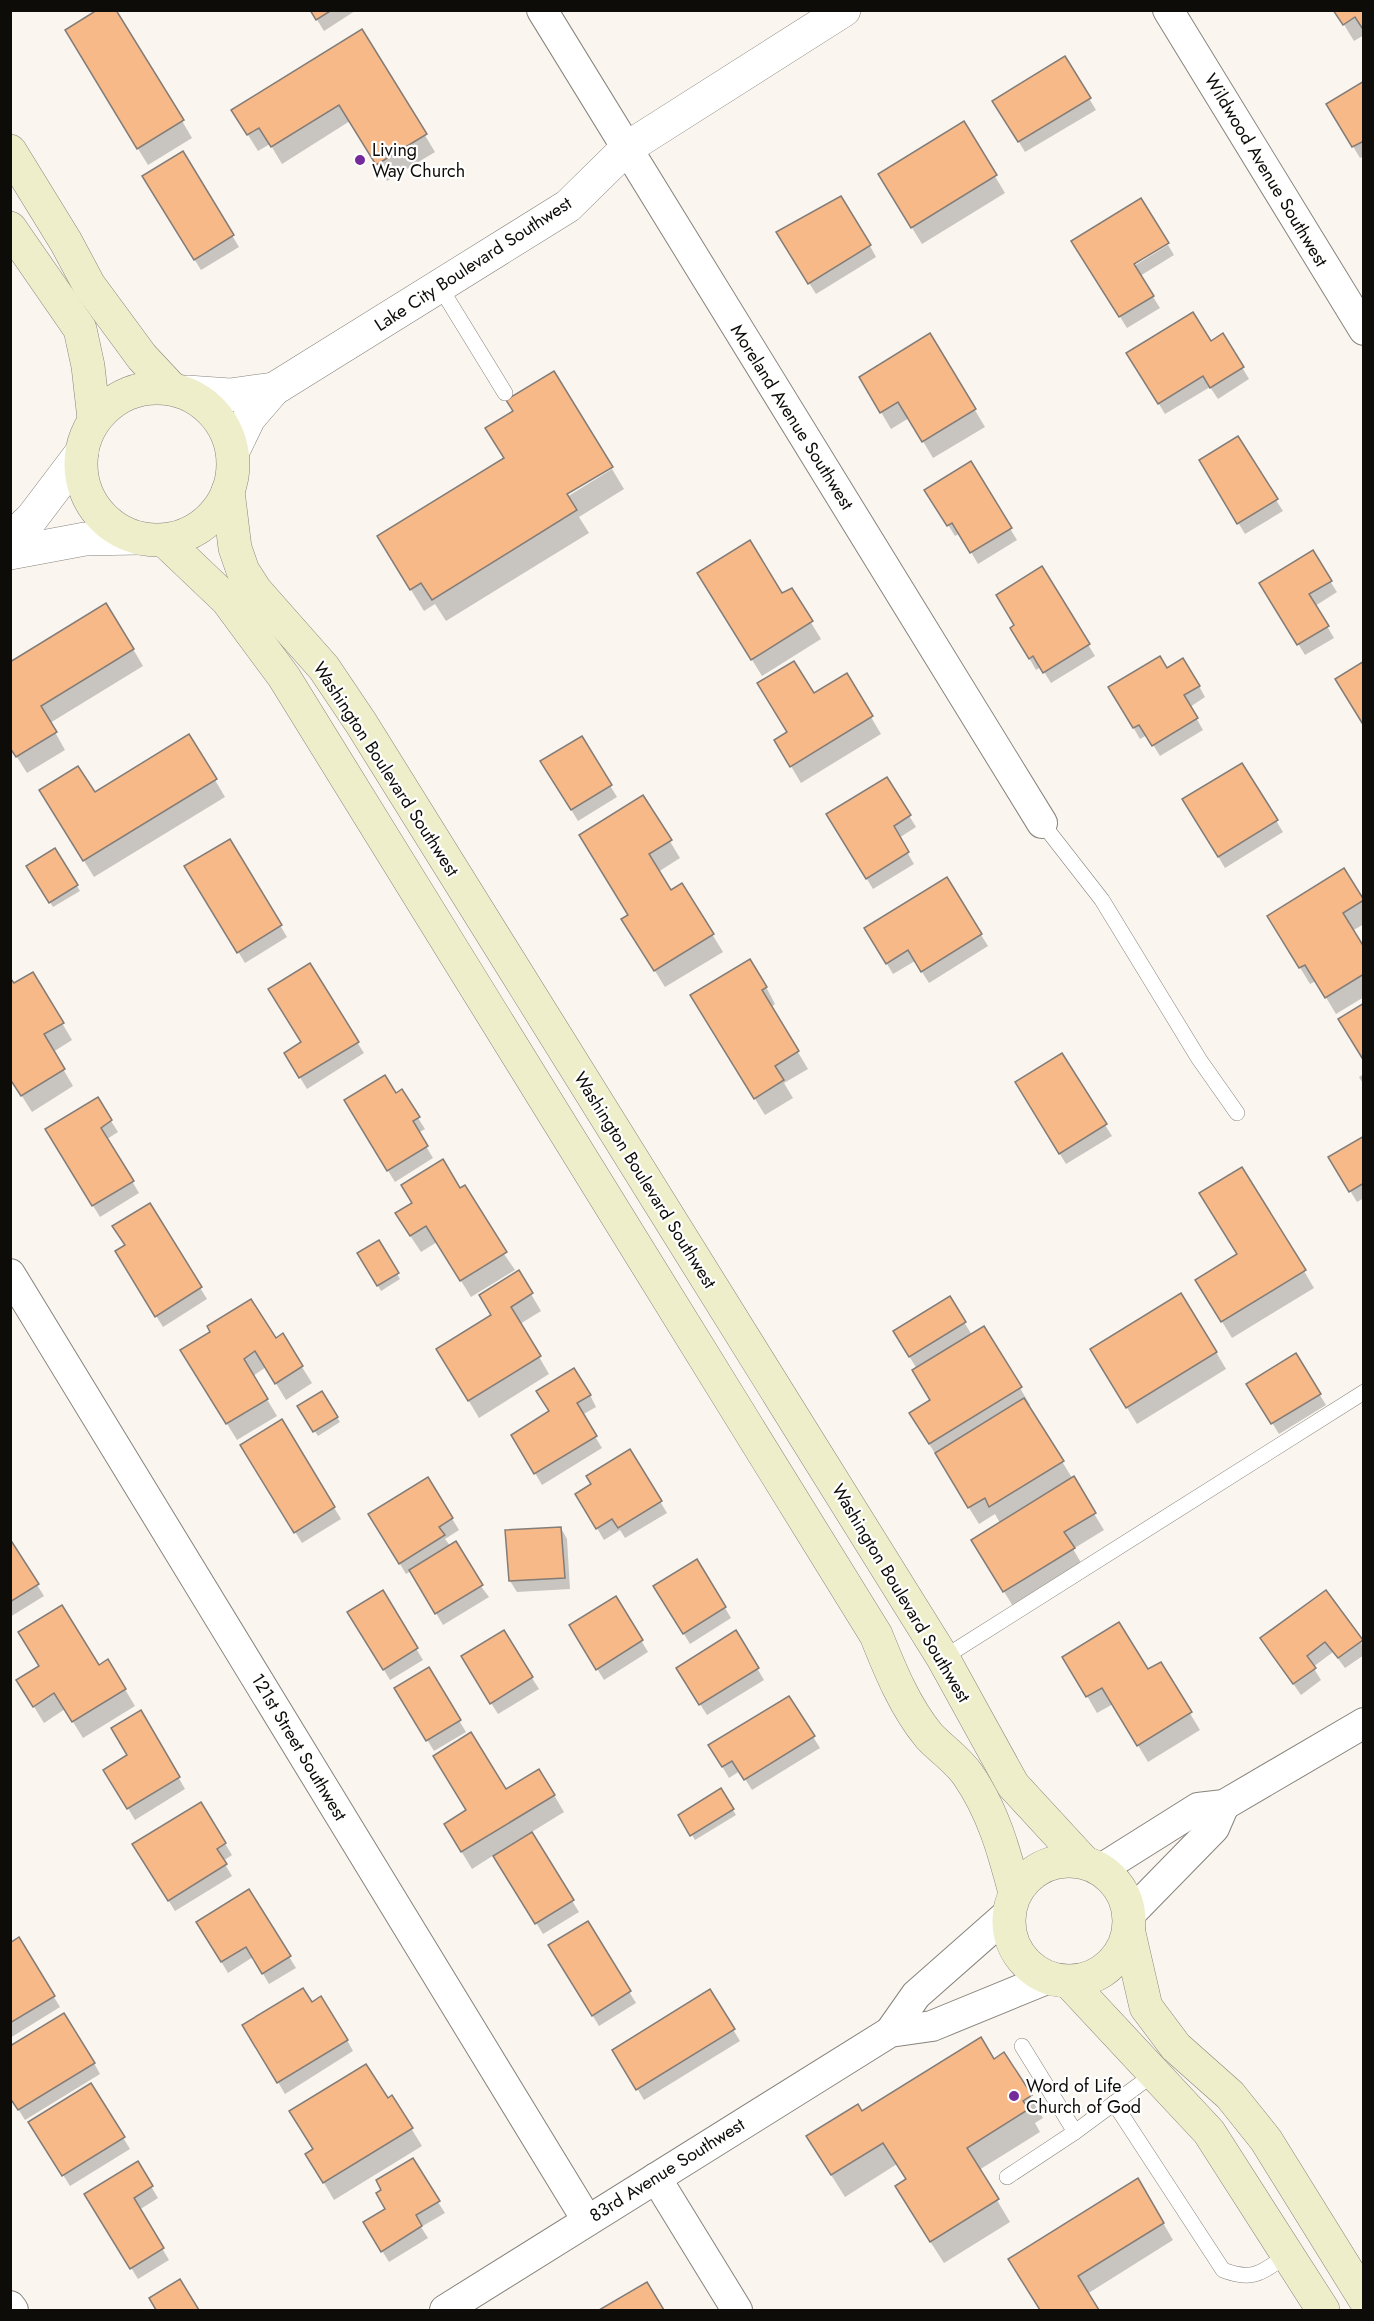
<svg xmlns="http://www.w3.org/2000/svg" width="1374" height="2321" font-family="Jost,sans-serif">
	<rect width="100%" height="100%" fill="#faf6ef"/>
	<!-- shadow -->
	<g fill="#0003">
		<path d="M311,10H355V11L324,31Z"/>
		<path d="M1335,10H1364V35L1354,41Z"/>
		<path d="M362,31L435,152L387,181L350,121L282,164L270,144L258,151L243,127Z"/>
		<path d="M76,48L182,121L192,138L148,165Z"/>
		<path d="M1065,58L1096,110L1025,152L1001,112Z"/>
		<path d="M1364,83V156L1360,158L1328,105Z"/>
		<path d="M963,123L1005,193L922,244L890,192Z"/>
		<path d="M183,153L239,247L201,270L150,188Z"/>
		<path d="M818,209L870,246L876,257L816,294L778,233Z"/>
		<path d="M1168,245L1174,255L1140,276L1160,308L1127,328L1080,253L1129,269Z"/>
		<path d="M930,335L985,427L933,458L909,418L891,429L861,378Z"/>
		<path d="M1223,335L1249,379L1218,399L1210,387L1165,414L1128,353L1210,343Z"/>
		<path d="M1201,461L1276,500L1283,511L1245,534Z"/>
		<path d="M970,463L1017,540L978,564L960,533L955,536L933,501Z"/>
		<path d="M612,469L624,489L579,517L589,533L446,621L435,604L424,611L392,559L560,497L562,500Z"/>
		<path d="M1042,568L1095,656L1051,683L1041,667L1036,670L1012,628L1016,626Z"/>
		<path d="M1330,581L1337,592L1315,606L1334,638L1305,655L1261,583Z"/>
		<path d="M709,590L782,595L791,590L821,639L762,676Z"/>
		<path d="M133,649L143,666L50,723L65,750L27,773L10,746V663Z"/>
		<path d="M1167,670L1199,686L1205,697L1190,707L1203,730L1160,756L1147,735L1140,739L1110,688Z"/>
		<path d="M846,675L881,734L801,783L776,741L788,733L814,695Z"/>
		<path d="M581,738L617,797L578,821L549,773Z"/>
		<path d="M1242,765L1283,832L1225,868L1184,800Z"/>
		<path d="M215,780L225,797L94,877L51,807L94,794Z"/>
		<path d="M887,780L916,827L899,838L914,864L873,889L828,815Z"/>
		<path d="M643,797L680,858L658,872L671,892L682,885L723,952L665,987L633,936L630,916Z"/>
		<path d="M229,841L287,937L245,963L193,878Z"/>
		<path d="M55,851L80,891L53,907L28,867Z"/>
		<path d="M1344,870L1364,903V924L1352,931L1364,950V997L1336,1014L1316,981L1310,984L1279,933Z"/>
		<path d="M946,879L988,946L929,983L915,961L893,974L866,929Z"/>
		<path d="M10,981L62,1023L72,1040L53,1052L73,1086L32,1112L10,1077Z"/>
		<path d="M766,987L775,1004L771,1007L808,1069L784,1083L793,1098L765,1115L702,1013Z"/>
		<path d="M357,1042L364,1053L307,1089L286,1054Z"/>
		<path d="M1364,1074V1085L1359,1077Z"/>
		<path d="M1023,1094L1105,1125L1112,1136L1066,1164Z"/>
		<path d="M395,1096L418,1118L425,1129L418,1133L433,1158L395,1182L352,1112Z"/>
		<path d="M97,1099L118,1132L107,1139L139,1193L100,1217L53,1141Z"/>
		<path d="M1364,1137V1198L1357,1202L1330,1158Z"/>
		<path d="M460,1190L515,1270L471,1297L437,1242L421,1252L407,1231Z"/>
		<path d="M149,1205L207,1299L163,1327L117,1252L126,1246Z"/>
		<path d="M378,1242L400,1279L381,1291L359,1253Z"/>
		<path d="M1304,1271L1314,1288L1232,1338L1207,1297Z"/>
		<path d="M518,1272L541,1311L520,1324L549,1374L479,1418L448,1366L493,1316Z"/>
		<path d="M949,1298L972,1335L1020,1388L1030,1405L1028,1406L1104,1530L1073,1549L1083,1566L1014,1608L983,1557L1000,1523L995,1514L979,1524L921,1431L932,1401L917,1369L901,1343Z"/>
		<path d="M275,1340L302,1367L312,1383L286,1400L266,1367L253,1376L277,1416L237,1440L192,1367Z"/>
		<path d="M1216,1352L1226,1369L1137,1424L1102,1367Z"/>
		<path d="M1296,1356L1326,1405L1279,1434L1248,1384Z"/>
		<path d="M322,1393L340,1422L318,1436L299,1407Z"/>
		<path d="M590,1395L596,1407L582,1415L602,1448L542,1485L513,1435Z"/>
		<path d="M281,1421L341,1519L302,1543L248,1456Z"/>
		<path d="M630,1451L667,1513L625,1538L620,1530L604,1540L577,1494L593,1485Z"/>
		<path d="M428,1479L459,1530L445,1539L489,1597L443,1625L411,1571L406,1574L370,1514Z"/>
		<path d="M561,1528L567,1539L570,1589L517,1592L510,1581Z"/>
		<path d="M10,1542L44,1596L10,1617Z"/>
		<path d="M697,1561L731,1618L690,1644L655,1586Z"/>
		<path d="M382,1592L423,1660L390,1680L350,1613Z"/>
		<path d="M616,1598L648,1652L604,1680L571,1626Z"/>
		<path d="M503,1632L539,1689L498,1714L469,1668Z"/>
		<path d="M736,1632L764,1680L707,1715L684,1679Z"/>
		<path d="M1262,1639L1361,1641L1364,1655L1345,1668L1333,1652L1313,1667L1321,1680L1301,1695Z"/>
		<path d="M1064,1657L1148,1672L1160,1664L1200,1730L1148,1762L1113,1704L1097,1713Z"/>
		<path d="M108,1661L135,1706L83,1738L65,1709L44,1723L28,1697Z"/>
		<path d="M428,1669L466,1732L434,1751L396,1689Z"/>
		<path d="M789,1698L820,1748L752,1790L740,1771L729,1778L710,1746Z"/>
		<path d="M141,1712L185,1789L135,1820L105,1770L129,1756Z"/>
		<path d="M721,1790L736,1815L695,1840L680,1815Z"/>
		<path d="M505,1791L554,1795L564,1812L530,1833L579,1912L543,1934L494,1855L472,1869L455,1841L468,1811Z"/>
		<path d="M201,1804L232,1855L223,1861L232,1876L175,1911L141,1856Z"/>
		<path d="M249,1891L296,1968L269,1984L253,1957L228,1973L198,1923Z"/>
		<path d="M587,1923L636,2003L599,2026L550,1946Z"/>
		<path d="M19,1939L60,2007L10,2038V1944Z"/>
		<path d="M710,1991L740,2041L644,2100L614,2050Z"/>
		<path d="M311,2004L347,2040L353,2051L285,2094L244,2025Z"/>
		<path d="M1004,2054L1043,2118L1035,2123L1040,2132L979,2170L1010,2222L944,2263L909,2209L907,2180L897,2164L845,2197L821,2159L862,2113L994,2061Z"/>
		<path d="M94,2063L100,2074L25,2120L10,2096Z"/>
		<path d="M91,2085L130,2149L70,2186L37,2133Z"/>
		<path d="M392,2097L422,2146L334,2200L307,2154Z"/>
		<path d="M137,2163L158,2198L139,2210L169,2260L138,2279L93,2206Z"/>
		<path d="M1138,2180L1173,2240L1087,2294L1097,2310H1041L1020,2276Z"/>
		<path d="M438,2202L445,2213L421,2227L428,2238L389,2262L365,2223Z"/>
		<path d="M180,2281L197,2310H157L151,2299Z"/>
		<path d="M647,2284L662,2310H602Z"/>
	</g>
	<!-- building -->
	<g fill="#f8b989" stroke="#837c77" stroke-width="1.5">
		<path d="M97,10H116L184,120L137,149L65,30Z"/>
		<path d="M310,10H332L316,20Z"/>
		<path d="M1333,10H1364V31L1355,17L1343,25Z"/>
		<path d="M362,29L427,134L376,165L339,105L271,147L259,128L247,135L231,110Z"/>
		<path d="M1065,56L1091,98L1018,142L992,101Z"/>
		<path d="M1364,81V141L1352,147L1326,104Z"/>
		<path d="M964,121L997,175L911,228L878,174Z"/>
		<path d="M183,151L234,235L194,260L142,176Z"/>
		<path d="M841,196L871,245L808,284L776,232Z"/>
		<path d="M1141,198L1169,243L1134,264L1154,296L1119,317L1071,241Z"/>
		<path d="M1193,312L1211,341L1223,333L1244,367L1210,388L1203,376L1158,404L1126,353Z"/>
		<path d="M930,333L976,409L922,442L898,402L880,413L859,377Z"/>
		<path d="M554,371L613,467L567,494L577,510L432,600L421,583L410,590L377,536L504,458L485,428L513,411L506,400Z"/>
		<path d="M1238,436L1278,499L1237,524L1199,460Z"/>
		<path d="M971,461L1012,528L970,553L952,523L947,526L924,490Z"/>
		<path d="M750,540L782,593L792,588L813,621L751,660L697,573Z"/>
		<path d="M1313,550L1332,581L1309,594L1329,626L1297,645L1259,583Z"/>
		<path d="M1042,566L1090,644L1043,673L1033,656L1029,659L1010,628L1014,625L996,595Z"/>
		<path d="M106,603L134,649L41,706L57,732L16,757L10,748V662Z"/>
		<path d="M1160,656L1167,668L1183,658L1200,686L1184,695L1198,718L1152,746L1139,725L1133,728L1108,687Z"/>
		<path d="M794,661L814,693L847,673L873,716L790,767L774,740L787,732L757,683Z"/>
		<path d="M1364,661V726L1335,679Z"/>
		<path d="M189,734L217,779L83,861L39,790L78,766L95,792Z"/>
		<path d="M582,736L612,785L571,810L540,761Z"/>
		<path d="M1242,763L1278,820L1218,857L1182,799Z"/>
		<path d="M887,777L911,815L894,826L909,852L866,879L826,814Z"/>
		<path d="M643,795L672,840L649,854L671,890L682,883L714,934L654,971L621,919L628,915L579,835Z"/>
		<path d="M230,839L282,925L237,953L184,866Z"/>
		<path d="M55,848L78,885L49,903L26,866Z"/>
		<path d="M1344,868L1364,900L1343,913L1364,947V974L1325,998L1305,965L1299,968L1267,916Z"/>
		<path d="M947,877L982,934L921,972L908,950L886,964L864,928Z"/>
		<path d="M750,959L767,987L762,990L799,1051L775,1066L784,1080L754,1099L690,995Z"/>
		<path d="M310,963L359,1042L299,1078L284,1053L301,1042L268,989Z"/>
		<path d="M33,972L64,1023L44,1034L65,1069L21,1096L10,1079V978L14,983Z"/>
		<path d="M1364,1003V1061L1338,1019Z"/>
		<path d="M1062,1053L1107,1124L1059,1154L1015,1082Z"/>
		<path d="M385,1075L396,1093L402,1089L420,1117L413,1121L428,1146L387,1171L344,1100Z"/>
		<path d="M98,1097L112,1120L101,1128L134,1181L92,1206L45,1129Z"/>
		<path d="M1364,1136V1183L1349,1192L1328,1157Z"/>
		<path d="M443,1159L460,1188L465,1185L507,1252L460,1281L426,1226L410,1236L395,1213L412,1203L401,1185Z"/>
		<path d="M1242,1167L1306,1270L1221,1322L1195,1280L1237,1254L1199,1193Z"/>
		<path d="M150,1203L202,1287L155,1317L115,1251L125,1245L112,1226Z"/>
		<path d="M379,1240L399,1273L377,1286L357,1253Z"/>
		<path d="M519,1270L533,1293L511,1307L541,1356L468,1401L436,1349L491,1315L479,1295Z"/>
		<path d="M1181,1293L1217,1352L1126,1408L1090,1349Z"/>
		<path d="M950,1296L966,1322L909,1357L893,1331Z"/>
		<path d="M251,1299L276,1338L283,1333L303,1366L275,1384L255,1351L244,1359L268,1399L226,1424L180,1350L210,1332L207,1326Z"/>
		<path d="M984,1326L1022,1387L929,1444L909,1413L930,1400L912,1370Z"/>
		<path d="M1296,1353L1321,1394L1271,1424L1246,1384Z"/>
		<path d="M574,1368L591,1395L577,1403L597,1436L534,1474L511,1435L549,1411L536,1391Z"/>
		<path d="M322,1391L338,1417L313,1432L297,1406Z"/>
		<path d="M1024,1398L1064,1461L989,1507L985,1498L968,1508L935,1453Z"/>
		<path d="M282,1419L335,1507L294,1533L240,1445Z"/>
		<path d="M630,1449L662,1501L618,1528L612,1519L596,1529L575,1494L591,1484L586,1476Z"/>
		<path d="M1074,1476L1096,1513L1064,1532L1075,1548L1003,1592L971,1540Z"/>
		<path d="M428,1477L453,1518L439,1527L445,1535L399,1564L368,1514Z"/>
		<path d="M561,1527L565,1578L509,1581L505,1530Z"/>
		<path d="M10,1539L39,1584L10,1602Z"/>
		<path d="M456,1541L483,1585L435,1614L409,1570Z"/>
		<path d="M697,1559L726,1607L683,1634L653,1586Z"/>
		<path d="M383,1590L418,1648L383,1670L347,1612Z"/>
		<path d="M1326,1590L1363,1640L1338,1658L1325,1642L1307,1656L1316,1668L1293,1684L1260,1638Z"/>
		<path d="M616,1596L643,1640L596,1670L569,1625Z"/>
		<path d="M62,1605L99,1665L108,1659L126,1689L72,1722L54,1693L33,1707L16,1680L39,1666L18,1632Z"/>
		<path d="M1119,1622L1148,1669L1161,1662L1192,1712L1137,1746L1102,1688L1086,1697L1062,1657Z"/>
		<path d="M504,1630L533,1677L490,1704L461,1656Z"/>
		<path d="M736,1630L759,1668L699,1705L676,1668Z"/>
		<path d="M429,1667L461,1720L426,1741L394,1688Z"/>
		<path d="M789,1696L815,1736L744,1780L732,1761L722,1767L708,1745Z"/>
		<path d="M141,1710L180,1777L127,1809L103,1770L127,1755L111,1728Z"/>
		<path d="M471,1732L506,1789L539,1769L555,1795L461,1852L444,1824L466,1810L433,1756Z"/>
		<path d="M721,1788L734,1809L690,1836L678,1815Z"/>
		<path d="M201,1802L226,1843L217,1849L227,1864L168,1901L132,1844Z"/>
		<path d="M532,1832L574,1900L535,1924L493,1856Z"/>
		<path d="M249,1889L291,1956L262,1974L246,1947L221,1962L196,1922Z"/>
		<path d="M588,1921L631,1991L592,2016L548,1945Z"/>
		<path d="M19,1937L55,1996L10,2023V1943Z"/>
		<path d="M303,1988L312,2002L321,1996L348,2040L277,2083L242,2025Z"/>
		<path d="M710,1989L735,2029L636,2090L612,2050Z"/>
		<path d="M64,2013L95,2063L18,2110L10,2098V2046Z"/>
		<path d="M981,2037L994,2059L1004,2052L1032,2095L1023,2101L1029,2109L967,2148L999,2199L930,2242L895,2186L906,2179L883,2143L831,2175L806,2136L858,2104L862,2111Z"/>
		<path d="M366,2064L388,2098L392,2095L413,2128L323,2183L305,2154L313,2149L289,2111Z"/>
		<path d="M91,2083L125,2137L62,2176L28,2122Z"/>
		<path d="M413,2158L440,2201L416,2215L422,2226L381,2252L363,2222L385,2209L376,2193L381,2190L376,2180Z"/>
		<path d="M138,2161L153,2186L134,2198L164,2248L130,2269L84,2194Z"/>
		<path d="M1138,2178L1164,2223L1078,2276L1099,2310H1040L1008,2259Z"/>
		<path d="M180,2279L199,2310H156L149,2298Z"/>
		<path d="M647,2282L664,2310H599Z"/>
	</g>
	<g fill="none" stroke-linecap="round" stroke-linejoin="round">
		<defs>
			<g id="service">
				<path d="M440,287L505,393"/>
				<path d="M1042,823L1102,900L1199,1059L1237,1113"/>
				<path d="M943,1658L1364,1392"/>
				<path d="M1022,2046L1075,2132L1155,2073"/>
				<path d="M1114,2103L1223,2270C1254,2282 1262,2272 1287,2255"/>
				<path d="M1007,2177L1075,2132"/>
			</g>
			<g id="minor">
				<path d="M542,10L1042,823"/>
				<path d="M1168,10L1364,330"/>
				<path d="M10,1274L587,2220"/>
				<path d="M1101,1869L1198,1808L1224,1805L1364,1723"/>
				<path d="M1129,1915L1214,1828L1224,1805"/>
				<path d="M890,2032L916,1995L1009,1913"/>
				<path d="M656,2178L737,2310"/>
				<path d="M10,2306L13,2310"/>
				<path d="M445,2310L890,2032L932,2026L1049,1978"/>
			</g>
			<g id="tertiary">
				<path d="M187,392L230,395L274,389"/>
				<path d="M233,451L249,418L274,389L568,206L627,148L844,10"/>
				<path d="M10,539L32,518L82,452"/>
				<path d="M10,553L85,539L138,538"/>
			</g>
			<g id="secondary">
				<path d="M10,151L66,242L89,285L142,357L172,389"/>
				<path d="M10,228L80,329L88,366L94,419"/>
				<circle cx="157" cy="464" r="76"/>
				<path d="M228,491L235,548L243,571L256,591L324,668L361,723L943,1658L1013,1785L1084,1862"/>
				<path d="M165,541L227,600L284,677L876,1635C890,1670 905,1707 929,1736C941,1749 958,1760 968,1775C993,1811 1004,1851 1015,1893"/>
				<circle cx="1069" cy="1921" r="60"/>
				<path d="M1129,1933L1146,2007L1176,2047L1230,2095L1266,2140L1364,2298"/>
				<path d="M1069,1982L1209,2132L1323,2310"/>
			</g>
		</defs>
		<!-- service casing -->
		<use href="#service" stroke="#87847d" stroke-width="16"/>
		<!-- minor casing -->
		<use href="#minor" stroke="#87847d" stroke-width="32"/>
		<!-- tertiary casing -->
		<use href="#tertiary" stroke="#87847d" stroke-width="34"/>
		<!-- secondary casing -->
		<use href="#secondary" stroke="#87847d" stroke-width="34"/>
		<!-- service -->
		<use href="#service" stroke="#fff" stroke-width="15"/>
		<!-- minor -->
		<use href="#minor" stroke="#fff" stroke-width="30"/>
		<!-- tertiary -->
		<use href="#tertiary" stroke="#fff" stroke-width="33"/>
		<!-- secondary -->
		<use href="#secondary" stroke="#eeefca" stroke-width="33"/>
	</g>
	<!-- markers -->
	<g fill="#752a9c" stroke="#fff" stroke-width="2">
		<circle cx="360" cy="160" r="6"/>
		<circle cx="1014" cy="2096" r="6"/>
	</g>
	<g text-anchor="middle" stroke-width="4.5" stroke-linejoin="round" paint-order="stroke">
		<!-- poi labels -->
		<g font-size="18" fill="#0d0c09" stroke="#fff" text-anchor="start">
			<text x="372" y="156">Living<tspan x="372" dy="21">Way Church</tspan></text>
			<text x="1026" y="2092">Word of Life<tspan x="1026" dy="21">Church of God</tspan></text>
		</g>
		<!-- street labels -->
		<g font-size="18" fill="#0d0c09" stroke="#fff">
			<text transform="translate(1266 170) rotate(59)" y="6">Wildwood Avenue Southwest</text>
			<text transform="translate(473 264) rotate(-33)" y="6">Lake City Boulevard Southwest</text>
			<text transform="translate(792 417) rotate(58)" y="6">Moreland Avenue Southwest</text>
			<text transform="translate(386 769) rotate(57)" y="6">Washington Boulevard Southwest</text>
			<text transform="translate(645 1180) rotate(58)" y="6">Washington Boulevard Southwest</text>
			<text transform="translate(901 1593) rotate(59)" y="6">Washington Boulevard Southwest</text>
			<text transform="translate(299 1747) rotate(59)" y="6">121st Street Southwest</text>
			<text transform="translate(667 2170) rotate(-32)" y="6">83rd Avenue Southwest</text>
		</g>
	</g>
	<!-- border -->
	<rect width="1374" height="2321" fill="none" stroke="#0d0c09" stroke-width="24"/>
</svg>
